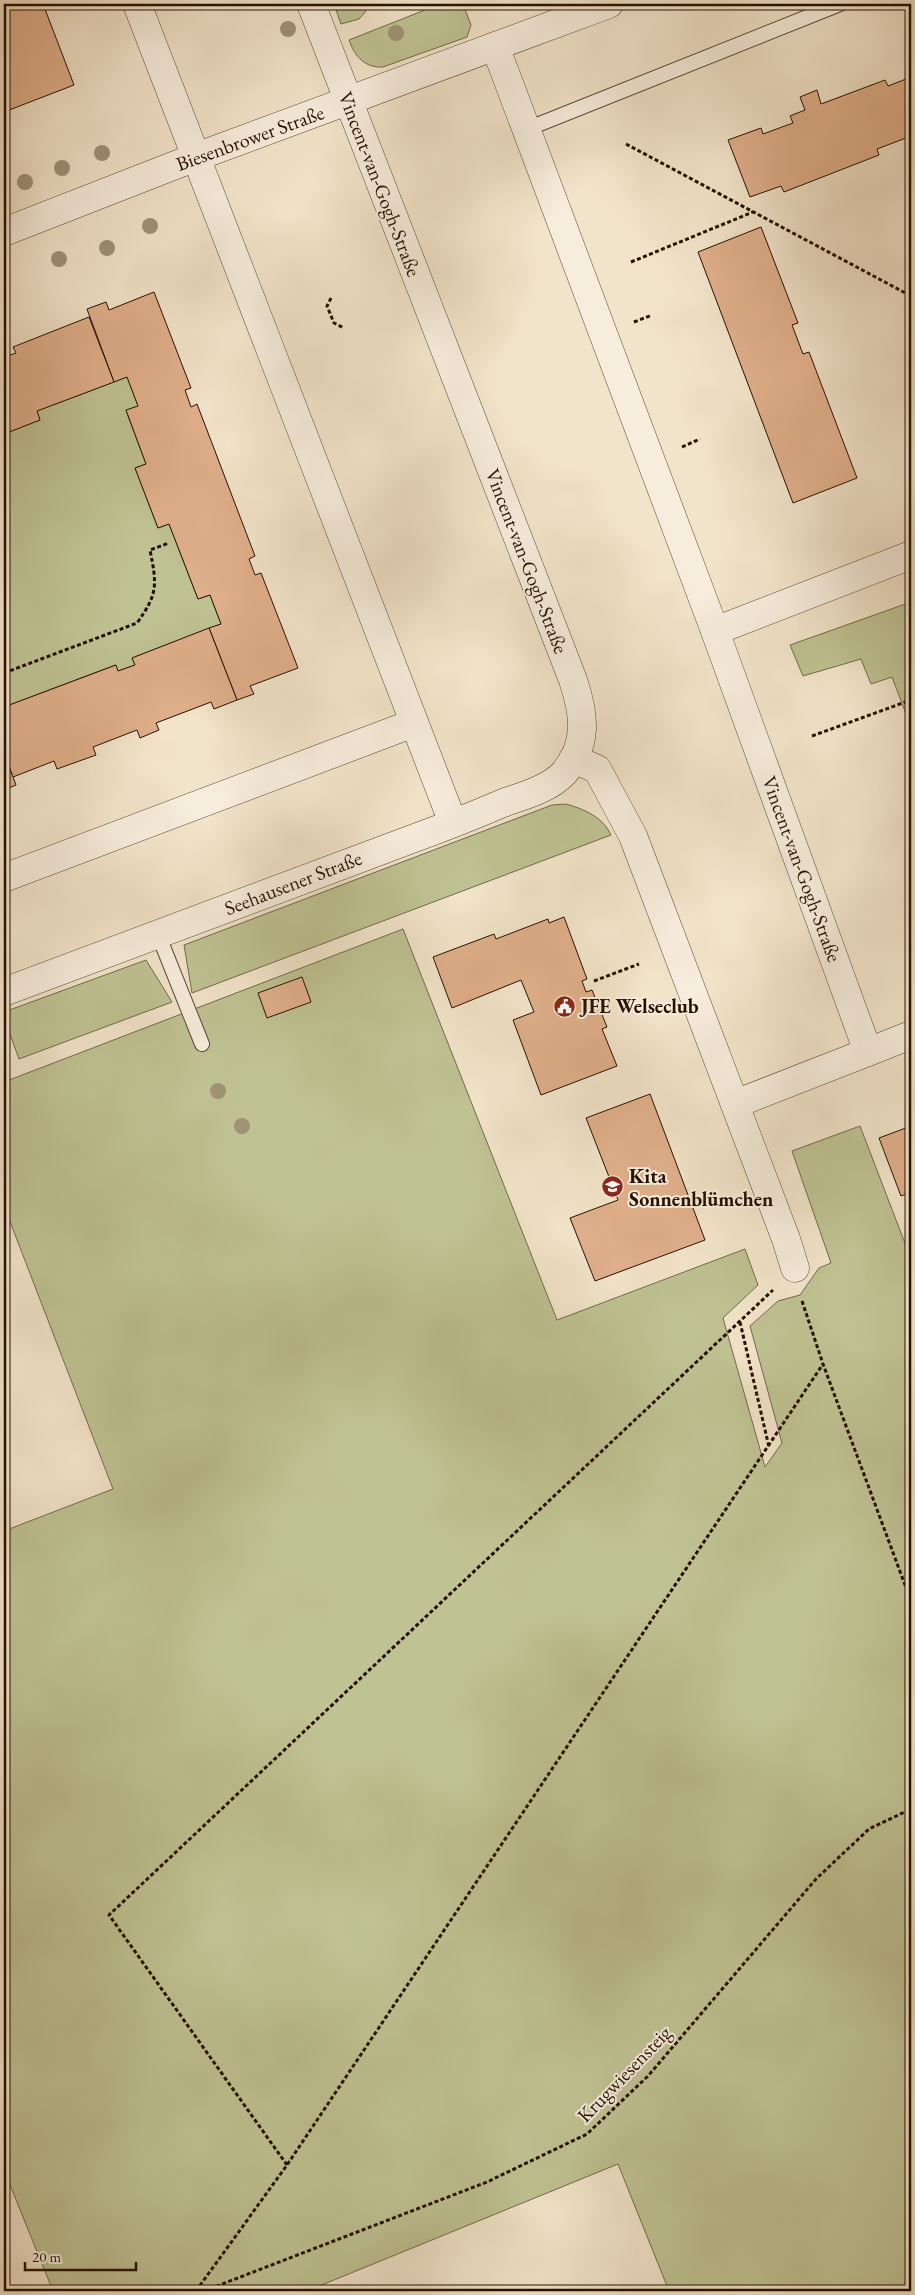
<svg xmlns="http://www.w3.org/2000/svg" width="915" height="2295" font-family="'EB Garamond',serif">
	<rect width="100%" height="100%" fill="#f2e4ca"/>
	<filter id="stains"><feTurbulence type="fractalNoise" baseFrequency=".004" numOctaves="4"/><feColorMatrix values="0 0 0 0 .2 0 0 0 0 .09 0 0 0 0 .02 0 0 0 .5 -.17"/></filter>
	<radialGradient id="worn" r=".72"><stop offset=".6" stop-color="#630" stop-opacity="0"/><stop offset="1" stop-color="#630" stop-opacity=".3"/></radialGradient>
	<!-- green -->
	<g fill="#bfc293" stroke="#72694a">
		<path d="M334,4H364L366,11L359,19L341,24Z"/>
		<path d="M440,4H463L471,25L467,37L383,67C365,68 355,57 349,40Z"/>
		<path d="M127,377L138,406L126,411L146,464L135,468L158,528L169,524L198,599L210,595L221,624L132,658L135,665L118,671L115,665L4,707V434L40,420L37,411Z"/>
		<path d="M911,602V727L892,677L871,684L861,659L803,676L790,645Z"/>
		<path d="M566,804C584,809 603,817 611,835L192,993L184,945L552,805Z"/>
		<path d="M403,929L557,1320L745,1249L758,1285L723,1318L765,1467L782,1443L750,1326L778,1301L800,1295L819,1268L831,1263L792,1151L860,1126L911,1259V2291H669L618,2164L307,2291H173L170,2286L157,2291H53L4,2170V1531L113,1489L4,1206V1082Z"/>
		<path d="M146,960L172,1002L19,1059L4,1018V1012Z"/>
	</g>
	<!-- building -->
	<g fill="#e0af8b" stroke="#251000">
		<path d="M4,4H43L74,85L4,112Z"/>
		<path d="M911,77V143L908,144L906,138L877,149L879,155L784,192L781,186L750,197L728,140L761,128L763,134L793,123L790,116L805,110L800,97L817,90L821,104L885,80L888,86Z"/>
		<path d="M761,227L798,323L792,325L803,354L809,352L857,478L793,503L698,252Z"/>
		<path d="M154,292L191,388L185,390L191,407L197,404L255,556L249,559L255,575L261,573L298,668L250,686L254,694L237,700L209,628L221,624L210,595L198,599L169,524L158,528L135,468L146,464L126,410L138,406L127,377L114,382L87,309L106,302L109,310Z"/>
		<path d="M89,317L114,382L37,411L40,420L4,434V357L16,353L13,347Z"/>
		<path d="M209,628L237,700L214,709L211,702L156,723L159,730L140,738L137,730L93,747L96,755L57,769L54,761L13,777L4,753V707L116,665L118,671L135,665L132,658Z"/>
		<path d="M4,753L16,785L4,790Z"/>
		<path d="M564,917L587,979L582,981L586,992L592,990L607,1027L602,1029L617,1066L541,1095L513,1020L534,1012L521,980L452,1008L433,957L494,934L496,939L548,919L549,923Z"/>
		<path d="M302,977L311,1002L267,1018L258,993Z"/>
		<path d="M650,1094L705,1240L595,1281L570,1218L618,1200L586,1118Z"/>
		<path d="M911,1126V1192L901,1196L879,1138Z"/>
	</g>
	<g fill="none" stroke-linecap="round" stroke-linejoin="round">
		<defs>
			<g id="service">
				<path d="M527,129L840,4"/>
				<path d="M158,934L202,1044"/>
			</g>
			<g id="minor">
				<path d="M137,4L453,823"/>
				<path d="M495,46L715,631L868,1052L735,1104"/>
				<path d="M4,232L196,157L609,4"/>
				<path d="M715,631L911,555"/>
				<path d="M573,759L597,769L633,836L786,1239L795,1268"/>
				<path d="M4,878L414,723"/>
				<path d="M868,1052L911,1035"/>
			</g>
			<path id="tertiary" d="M4,992C140,941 276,890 412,839C442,828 473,816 503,803C523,796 549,789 564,773C589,744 584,713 573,680L311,4"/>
		</defs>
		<!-- service casing -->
		<use href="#service" stroke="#584532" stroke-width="16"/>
		<!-- minor casing -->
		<use href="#minor" stroke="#584532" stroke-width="29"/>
		<!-- tertiary casing -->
		<use href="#tertiary" stroke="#584532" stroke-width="29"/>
		<!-- path -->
		<g stroke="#251000" stroke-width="3" stroke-dasharray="4 2.5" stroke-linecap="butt">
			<path d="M626,144L911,296"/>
			<path d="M631,262L753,212"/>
			<path d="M331,298L327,306L334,323L344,328"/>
			<path d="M634,322L652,315"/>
			<path d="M682,447L700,439"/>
			<path d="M4,673L137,623C158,594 157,585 150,550L169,543"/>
			<path d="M812,736L911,700"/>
			<path d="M594,981L639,964"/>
			<path d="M802,1301L823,1364L911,1601"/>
			<path d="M740,1322L769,1447"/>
			<path d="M287,2165L109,1915L773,1290"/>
			<path d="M196,2291L287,2165L823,1364"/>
			<path d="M204,2291L487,2182L587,2134L648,2076L816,1879L869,1829L911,1809"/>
		</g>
		<!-- service -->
		<use href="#service" stroke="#f7eddd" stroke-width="14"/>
		<!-- minor -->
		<use href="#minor" stroke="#f7eddd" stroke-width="28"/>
		<!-- tertiary -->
		<use href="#tertiary" stroke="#f7eddd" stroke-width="28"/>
	</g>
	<!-- trees -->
	<g fill="#9f9277">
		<circle cx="288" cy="29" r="8"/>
		<circle cx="396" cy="33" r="8"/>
		<circle cx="102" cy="153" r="8"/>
		<circle cx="62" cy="168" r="8"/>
		<circle cx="25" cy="182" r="8"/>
		<circle cx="150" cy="226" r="8"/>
		<circle cx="107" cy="248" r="8"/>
		<circle cx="59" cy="259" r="8"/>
		<circle cx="218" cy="1091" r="8"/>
		<circle cx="242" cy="1126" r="8"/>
	</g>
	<!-- icons -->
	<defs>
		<symbol id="civic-disc" viewBox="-11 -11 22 22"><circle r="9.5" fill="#8f2418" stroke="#f7eddd"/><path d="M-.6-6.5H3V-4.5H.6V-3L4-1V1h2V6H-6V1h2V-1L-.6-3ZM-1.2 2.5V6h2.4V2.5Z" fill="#fff"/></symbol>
		<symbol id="school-disc" viewBox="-11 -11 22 22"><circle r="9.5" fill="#8f2418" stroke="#f7eddd"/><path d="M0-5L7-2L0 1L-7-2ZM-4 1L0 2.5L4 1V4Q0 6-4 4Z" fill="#fff"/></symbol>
	</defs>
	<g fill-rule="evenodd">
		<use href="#civic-disc" x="552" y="994" width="25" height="25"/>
		<use href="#school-disc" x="600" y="1174" width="25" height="25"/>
	</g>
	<g text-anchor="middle" stroke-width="4" stroke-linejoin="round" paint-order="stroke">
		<!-- street labels -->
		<g font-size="20" fill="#251000" stroke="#f7eddd">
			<text transform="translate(250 138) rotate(-20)" y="7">Biesenbrower Straße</text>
			<text transform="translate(380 184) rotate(69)" y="7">Vincent-van-Gogh-Straße</text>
			<text transform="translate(527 561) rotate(69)" y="7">Vincent-van-Gogh-Straße</text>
			<text transform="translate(802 869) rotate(70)" y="7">Vincent-van-Gogh-Straße</text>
			<text transform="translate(293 883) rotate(-21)" y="7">Seehausener Straße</text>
			<text transform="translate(624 2074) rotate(-46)" y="7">Krugwiesensteig</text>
		</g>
		<!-- poi labels -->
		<g font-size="20" font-weight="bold" fill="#251000" stroke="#f7eddd" text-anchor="start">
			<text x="581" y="1013">JFE Welseclub</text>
			<text x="629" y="1183">Kita<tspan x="629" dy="23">Sonnenblümchen</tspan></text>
		</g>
	</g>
	<!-- margin -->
	<rect width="915" height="2295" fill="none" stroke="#f2e4ca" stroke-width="20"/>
	<rect x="5" y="5" width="905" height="2285" fill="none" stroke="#251000" stroke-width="2.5"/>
	<rect x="10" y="10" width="895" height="2275" fill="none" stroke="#251000"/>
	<!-- scale -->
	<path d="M25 2262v8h111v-8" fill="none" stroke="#251000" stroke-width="2.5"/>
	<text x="32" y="2262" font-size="15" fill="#251000" stroke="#f7eddd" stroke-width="4" paint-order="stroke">20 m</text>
	<rect width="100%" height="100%" filter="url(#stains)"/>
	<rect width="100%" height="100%" fill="url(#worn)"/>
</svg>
